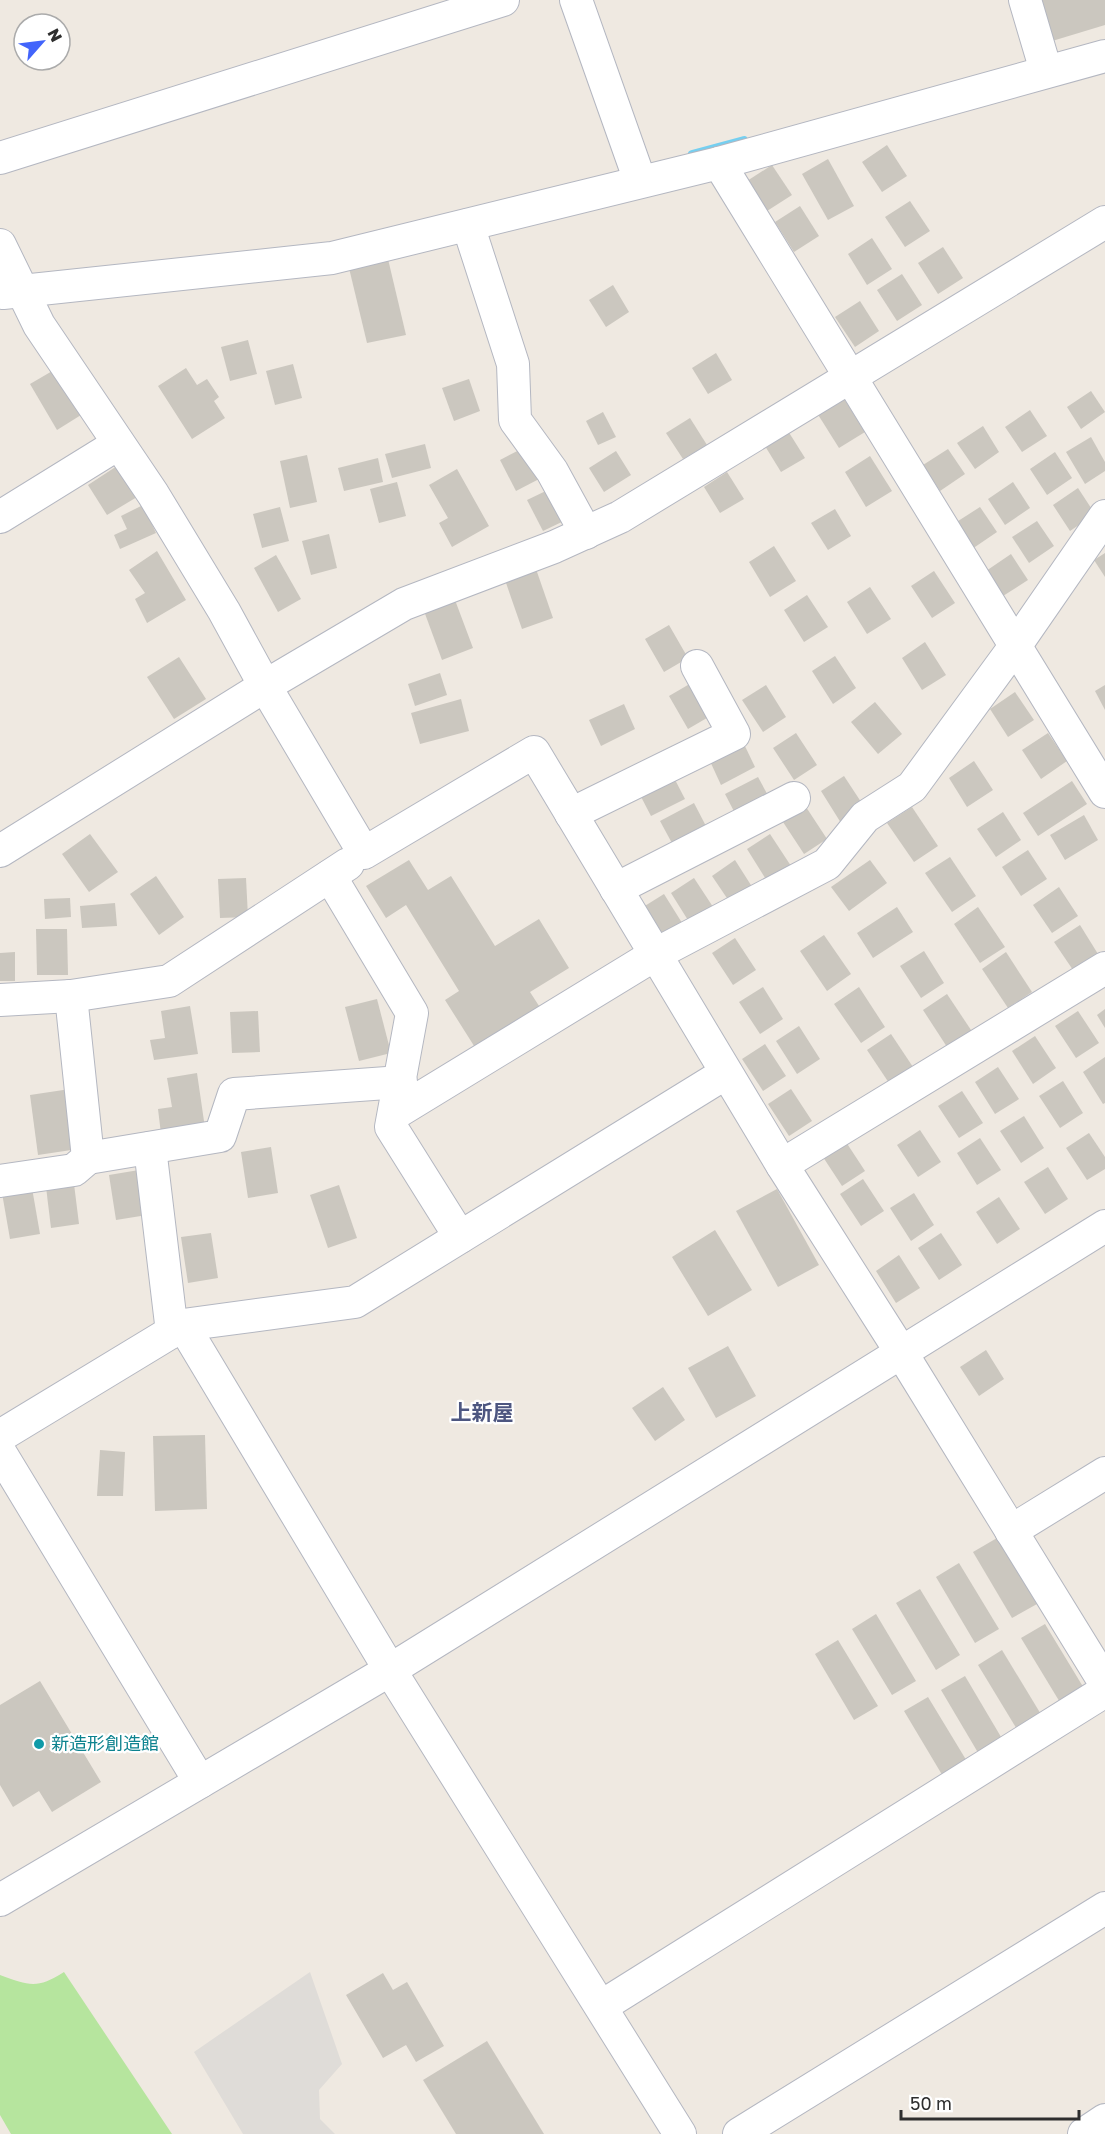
<svg xmlns="http://www.w3.org/2000/svg" width="1105" height="2134" font-family="'Golos Text','Noto Sans JP',sans-serif">
	<rect width="100%" height="100%" fill="#efe9e1"/>
	<!-- green -->
	<path fill="#b6e59e" d="M64,1972L172,2134H11L0,2115V1975C30,1986 37,1989 64,1972Z"/>
	<!-- plaza -->
	<path fill="#dfdcd8" d="M310,1972L342,2064L319,2090L320,2119L335,2134H243L194,2052Z"/>
	<g fill="none" stroke-linecap="round" stroke-linejoin="round">
		<!-- stream -->
		<path stroke="#75cff0" stroke-width="8" d="M692,154L744,140"/>
	</g>
	<!-- building -->
	<g fill="#cbc7bf">
		<path d="M1025,0H1105V25L1039,45Z"/>
		<path d="M887,145L907,176L882,192L862,162Z"/>
		<path d="M828,159L854,206L828,220L802,174Z"/>
		<path d="M772,165L792,195L767,211L747,181Z"/>
		<path d="M910,201L930,231L905,247L885,217Z"/>
		<path d="M800,206L819,236L794,252L775,222Z"/>
		<path d="M872,238L892,269L867,285L848,254Z"/>
		<path d="M943,247L963,278L938,294L918,263Z"/>
		<path d="M388,259L406,335L367,343L349,268Z"/>
		<path d="M902,274L922,305L897,321L877,290Z"/>
		<path d="M613,285L629,312L606,327L589,300Z"/>
		<path d="M860,301L879,331L855,347L835,317Z"/>
		<path d="M248,340L257,374L230,381L221,347Z"/>
		<path d="M716,353L732,380L708,394L692,368Z"/>
		<path d="M293,364L302,398L275,405L266,371Z"/>
		<path d="M186,368L197,385L207,379L219,397L214,401L225,418L192,439L158,386Z"/>
		<path d="M54,370L81,415L57,430L30,384Z"/>
		<path d="M469,379L480,411L454,421L442,388Z"/>
		<path d="M1091,391L1105,412L1081,429L1067,407Z"/>
		<path d="M843,397L865,432L839,448L817,413Z"/>
		<path d="M1030,410L1047,436L1022,452L1005,427Z"/>
		<path d="M603,412L616,437L598,445L586,421Z"/>
		<path d="M690,418L707,445L683,459L666,433Z"/>
		<path d="M983,426L999,452L975,469L957,443Z"/>
		<path d="M788,431L805,458L781,472L765,446Z"/>
		<path d="M1091,437L1105,462V471L1085,484L1066,452Z"/>
		<path d="M425,444L431,468L392,478L385,454Z"/>
		<path d="M525,447L541,478L516,491L500,460Z"/>
		<path d="M948,449L965,474L940,491L923,465Z"/>
		<path d="M616,451L631,475L604,492L589,468Z"/>
		<path d="M1055,452L1072,478L1047,495L1030,469Z"/>
		<path d="M307,455L317,502L290,508L280,461Z"/>
		<path d="M870,456L892,491L866,507L845,472Z"/>
		<path d="M378,458L383,482L344,491L338,468Z"/>
		<path d="M117,466L137,497L107,515L88,485Z"/>
		<path d="M457,469L489,526L452,547L439,523L448,518L429,485Z"/>
		<path d="M727,472L744,499L720,513L704,487Z"/>
		<path d="M397,482L406,516L379,523L370,489Z"/>
		<path d="M1013,482L1030,508L1005,525L988,499Z"/>
		<path d="M552,488L568,519L543,531L527,500Z"/>
		<path d="M1078,488L1095,514L1070,531L1053,505Z"/>
		<path d="M143,505L156,533L120,549L114,535L127,529L121,516Z"/>
		<path d="M280,507L289,541L262,548L253,514Z"/>
		<path d="M980,507L997,532L972,549L955,523Z"/>
		<path d="M835,509L851,536L828,550L811,523Z"/>
		<path d="M1037,521L1054,546L1029,563L1012,537Z"/>
		<path d="M329,534L337,568L311,575L302,541Z"/>
		<path d="M774,546L796,581L770,597L749,562Z"/>
		<path d="M157,551L186,600L147,623L135,599L145,593L129,570Z"/>
		<path d="M1105,553V577L1094,560Z"/>
		<path d="M1011,554L1028,580L1003,596L986,571Z"/>
		<path d="M276,555L301,599L278,612L254,568Z"/>
		<path d="M536,569L553,618L522,629L505,580Z"/>
		<path d="M934,571L955,603L932,618L911,586Z"/>
		<path d="M870,587L891,619L867,634L847,602Z"/>
		<path d="M807,595L828,627L804,642L784,610Z"/>
		<path d="M455,600L473,648L442,660L424,611Z"/>
		<path d="M669,625L688,658L664,672L645,639Z"/>
		<path d="M925,642L946,675L922,690L902,658Z"/>
		<path d="M835,656L856,688L833,704L812,671Z"/>
		<path d="M179,657L206,699L174,719L147,677Z"/>
		<path d="M440,673L447,695L415,706L408,684Z"/>
		<path d="M693,682L712,715L688,729L669,696Z"/>
		<path d="M766,685L786,717L763,732L742,700Z"/>
		<path d="M1105,685V710L1095,691Z"/>
		<path d="M1015,692L1034,720L1008,737L990,709Z"/>
		<path d="M461,699L469,731L420,744L411,713Z"/>
		<path d="M875,702L902,734L878,754L851,722Z"/>
		<path d="M624,704L635,729L601,746L589,720Z"/>
		<path d="M796,733L817,765L794,780L773,748Z"/>
		<path d="M1048,733L1067,761L1041,779L1022,750Z"/>
		<path d="M743,742L755,767L721,785L709,759Z"/>
		<path d="M974,761L993,790L967,807L949,778Z"/>
		<path d="M672,774L685,799L651,816L638,791Z"/>
		<path d="M844,776L865,808L841,823L821,791Z"/>
		<path d="M758,777L771,801L738,819L725,794Z"/>
		<path d="M1072,781L1087,804L1038,836L1023,813Z"/>
		<path d="M694,803L707,828L673,845L660,821Z"/>
		<path d="M806,807L827,839L804,854L783,822Z"/>
		<path d="M912,807L938,846L914,862L887,823Z"/>
		<path d="M1003,812L1021,840L996,857L977,829Z"/>
		<path d="M1084,815L1098,840L1065,860L1050,835Z"/>
		<path d="M90,834L118,872L89,892L62,854Z"/>
		<path d="M770,834L791,866L767,881L747,849Z"/>
		<path d="M1028,850L1047,879L1021,896L1002,867Z"/>
		<path d="M950,857L976,896L952,912L925,873Z"/>
		<path d="M409,860L428,890L451,876L495,946L539,919L569,968L530,992L541,1009L476,1049L445,1000L459,991L406,905L386,918L366,886Z"/>
		<path d="M735,860L756,893L733,907L712,876Z"/>
		<path d="M870,860L887,883L849,911L831,887Z"/>
		<path d="M156,876L184,917L159,935L130,894Z"/>
		<path d="M246,878L248,917L220,918L218,879Z"/>
		<path d="M694,878L715,910L691,925L671,893Z"/>
		<path d="M1059,887L1078,916L1052,933L1033,905Z"/>
		<path d="M664,894L684,926L661,941L640,909Z"/>
		<path d="M70,898L71,917L45,919L44,899Z"/>
		<path d="M115,903L117,926L82,928L80,906Z"/>
		<path d="M897,907L913,932L873,958L857,933Z"/>
		<path d="M978,907L1005,947L980,963L954,924Z"/>
		<path d="M1080,925L1098,954L1073,970L1054,942Z"/>
		<path d="M36,929H67L68,975H37Z"/>
		<path d="M824,935L851,974L827,991L800,951Z"/>
		<path d="M735,938L756,970L733,985L712,953Z"/>
		<path d="M924,951L944,983L921,998L900,966Z"/>
		<path d="M15,952V981H0V953Z"/>
		<path d="M1006,952L1032,992L1008,1008L982,969Z"/>
		<path d="M763,987L783,1019L760,1034L739,1002Z"/>
		<path d="M859,987L885,1027L861,1043L834,1004Z"/>
		<path d="M947,994L973,1033L949,1050L923,1010Z"/>
		<path d="M377,999L391,1053L359,1061L345,1007Z"/>
		<path d="M190,1006L198,1054L154,1060L150,1040L165,1038L161,1011Z"/>
		<path d="M1105,1009V1028L1097,1015Z"/>
		<path d="M258,1011L260,1052L232,1053L230,1012Z"/>
		<path d="M1078,1011L1099,1043L1076,1058L1055,1026Z"/>
		<path d="M799,1026L820,1059L797,1074L776,1041Z"/>
		<path d="M891,1034L917,1073L893,1089L867,1050Z"/>
		<path d="M1035,1036L1056,1068L1033,1084L1012,1051Z"/>
		<path d="M765,1044L786,1076L763,1091L742,1059Z"/>
		<path d="M1105,1057V1103L1103,1104L1083,1072Z"/>
		<path d="M998,1067L1019,1099L995,1114L975,1082Z"/>
		<path d="M197,1073L205,1128L161,1134L158,1109L172,1107L167,1078Z"/>
		<path d="M1063,1081L1083,1113L1060,1128L1039,1096Z"/>
		<path d="M70,1089L78,1149L38,1155L30,1095Z"/>
		<path d="M791,1089L812,1121L789,1136L768,1104Z"/>
		<path d="M962,1091L983,1123L959,1138L938,1106Z"/>
		<path d="M1024,1116L1044,1148L1021,1163L1000,1131Z"/>
		<path d="M920,1130L941,1162L918,1177L897,1145Z"/>
		<path d="M1089,1133L1105,1157V1169L1087,1180L1066,1148Z"/>
		<path d="M980,1138L1001,1170L977,1185L957,1153Z"/>
		<path d="M844,1139L865,1171L842,1186L821,1154Z"/>
		<path d="M271,1147L278,1193L248,1198L241,1152Z"/>
		<path d="M1048,1167L1068,1199L1045,1214L1024,1182Z"/>
		<path d="M139,1170L147,1215L116,1220L109,1175Z"/>
		<path d="M863,1179L884,1211L861,1226L840,1194Z"/>
		<path d="M74,1184L79,1224L51,1228L46,1187Z"/>
		<path d="M339,1185L357,1238L328,1248L310,1195Z"/>
		<path d="M32,1188L40,1234L10,1239L2,1193Z"/>
		<path d="M777,1189L819,1265L778,1287L736,1211Z"/>
		<path d="M914,1193L934,1225L911,1241L890,1208Z"/>
		<path d="M999,1197L1020,1229L997,1244L976,1212Z"/>
		<path d="M715,1230L752,1290L708,1316L672,1257Z"/>
		<path d="M211,1233L218,1278L188,1283L181,1237Z"/>
		<path d="M941,1233L962,1265L939,1280L918,1248Z"/>
		<path d="M899,1255L920,1288L896,1303L876,1271Z"/>
		<path d="M728,1346L756,1396L716,1418L688,1368Z"/>
		<path d="M986,1350L1004,1379L979,1396L960,1367Z"/>
		<path d="M663,1387L685,1420L655,1441L632,1408Z"/>
		<path d="M205,1435L207,1509L155,1511L153,1436Z"/>
		<path d="M100,1450L125,1452L123,1496H97Z"/>
		<path d="M997,1538L1037,1604L1012,1618L973,1552Z"/>
		<path d="M959,1563L999,1629L975,1643L936,1577Z"/>
		<path d="M920,1589L960,1655L936,1670L896,1603Z"/>
		<path d="M876,1614L916,1681L892,1695L852,1629Z"/>
		<path d="M1045,1624L1085,1690L1061,1704L1021,1638Z"/>
		<path d="M838,1640L878,1706L854,1720L815,1654Z"/>
		<path d="M1002,1650L1042,1716L1018,1731L978,1665Z"/>
		<path d="M965,1676L1004,1742L980,1756L941,1690Z"/>
		<path d="M40,1681L101,1782L52,1812L39,1791L13,1807L0,1785V1705Z"/>
		<path d="M928,1697L968,1763L944,1778L904,1711Z"/>
		<path d="M383,1973L393,1990L407,1982L444,2046L416,2062L406,2045L383,2058L346,1995Z"/>
		<path d="M487,2041L544,2134H456L423,2080Z"/>
	</g>
	<g fill="none" stroke-linecap="round" stroke-linejoin="round">
		<defs>
			<g id="minor">
				<path d="M576,0L640,181"/>
				<path d="M1025,0L1046,71"/>
				<path d="M0,158L503,0"/>
				<path d="M719,163L1105,792"/>
				<path d="M468,225L513,364L515,420L552,471L586,533"/>
				<path d="M0,245L39,325L153,494L224,611L265,686L364,853L534,752L782,1165L901,1352L1105,1683"/>
				<path d="M3,293L332,258L719,163L1105,56"/>
				<path d="M0,517L118,444"/>
				<path d="M571,814L734,734L697,666"/>
				<path d="M0,851L265,686L404,604L554,547L620,517L1105,222"/>
				<path d="M330,876L412,1013L391,1127L460,1237"/>
				<path d="M616,889L794,798"/>
				<path d="M0,1000L71,996L169,981L348,864"/>
				<path d="M394,1114L656,954L827,864L865,817L912,787L1016,645L1105,516"/>
				<path d="M150,1148L172,1332"/>
				<path d="M88,1158L220,1136L234,1094L401,1082"/>
				<path d="M782,1165L1105,968"/>
				<path d="M0,1181L74,1170L88,1158L71,996"/>
				<path d="M183,1325L390,1670L680,2134"/>
				<path d="M0,1436L183,1325L355,1302L726,1073"/>
				<path d="M0,1452L200,1782"/>
				<path d="M1011,1531L1105,1473"/>
				<path d="M0,1900L390,1670L1105,1226"/>
				<path d="M602,2006L1105,1691"/>
				<path d="M739,2134L1105,1908"/>
				<path d="M1084,2134L1105,2120"/>
			</g>
		</defs>
		<!-- minor casing -->
		<use href="#minor" stroke="#b4b7c1" stroke-width="34"/>
		<!-- minor -->
		<use href="#minor" stroke="#fff" stroke-width="32"/>
	</g>
	<!-- markers -->
	<circle fill="#0f9aa8" stroke="#fff" stroke-width="2" cx="39" cy="1744" r="6"/>
	<g text-anchor="middle" stroke-width="4.5" stroke-linejoin="round" paint-order="stroke">
		<!-- culture labels -->
		<g font-size="18" fill="#0d838f" stroke="#fff" text-anchor="start">
			<text x="51" y="1750">新造形創造館</text>
		</g>
		<!-- quarter labels -->
		<g font-size="21" font-weight="bold" fill="#4d5680" stroke="#fff">
			<text x="482" y="1420">上新屋</text>
		</g>
	</g>
	<!-- north arrow -->
	<g transform="translate(42 42) rotate(62)"><circle r="28" fill="#ffffff" stroke="#ababab" stroke-width="1.5"/>
	<path d="M0-4.5L10 22L0 15L-10 22Z" fill="#4264fb"/>
	<text y="-9" font-size="16" font-weight="bold" text-anchor="middle" fill="#2e2e2e">N</text>
	</g>
	<!-- scale -->
	<path d="M901 2110v9h178v-9" fill="none" stroke="#2e2e2e" stroke-width="3"/>
	<text x="910" y="2110" font-size="18" fill="#2e2e2e" stroke="#ffffff" stroke-width="4.5" paint-order="stroke">50 m</text>
</svg>
